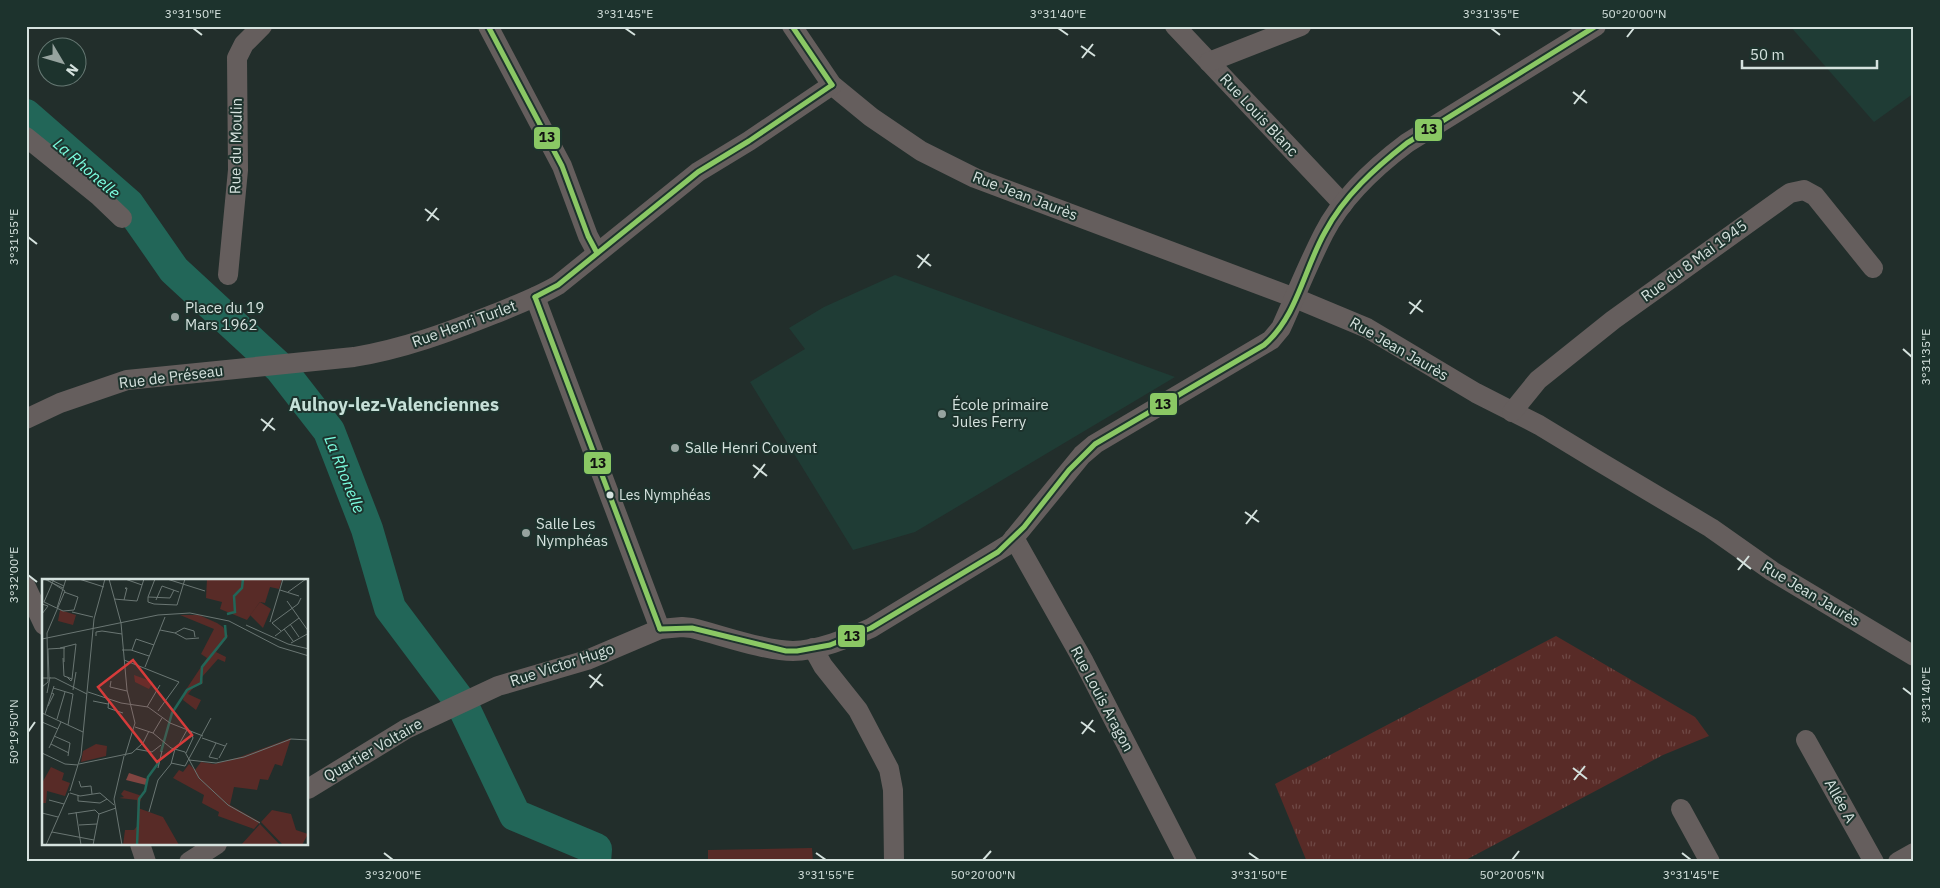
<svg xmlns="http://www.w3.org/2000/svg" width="1940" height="888" font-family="'IBM Plex Sans',sans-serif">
	<defs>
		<pattern id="grass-tufts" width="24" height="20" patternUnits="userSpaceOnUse" patternTransform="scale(1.25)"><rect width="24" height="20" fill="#582b27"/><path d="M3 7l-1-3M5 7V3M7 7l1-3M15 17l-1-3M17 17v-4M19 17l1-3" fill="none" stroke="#6f4946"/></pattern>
	</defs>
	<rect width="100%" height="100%" fill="#222e2b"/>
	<!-- built -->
	<g fill="#1f3c35">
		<path d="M1790,26H1914V93L1874,122Z"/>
		<path d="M895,275L1175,377L915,532L853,550L750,382L805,349L789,328L824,307Z"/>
	</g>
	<!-- grass -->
	<path fill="url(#grass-tufts)" d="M1556,636L1695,717L1709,736L1663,755L1462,862H1307L1275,784Z"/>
	<!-- park -->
	<path fill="#582b27" d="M812,848L813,862H708V850Z"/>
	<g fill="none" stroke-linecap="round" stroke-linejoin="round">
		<!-- river -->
		<path stroke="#226658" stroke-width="32" d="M26,115L128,204L174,270L280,368L329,431L367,529L390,608L462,704L515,815L596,849L595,862"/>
		<!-- minor -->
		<g stroke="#655e5d" stroke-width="20">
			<path d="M488,26L562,166L588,236L597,253"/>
			<path d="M792,26L832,85L871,117L921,151L975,178L1295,298L1367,328L1476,393L1539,425L1595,459L1711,528L1772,571L1914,656"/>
			<path d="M1175,26L1343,204"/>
			<path d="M1209,62L1301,26"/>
			<path d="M26,137L99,196L122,218"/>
			<path d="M228,275L238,170L237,58L244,44L262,26"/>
			<path d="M535,297L660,629"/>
			<path d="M1512,412L1538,380L1613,320L1790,193L1804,190L1815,196L1873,268"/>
			<path d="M26,419L60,403L127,380L354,357C403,349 449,332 494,314C516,305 538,297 558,285L698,172L749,141L832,85"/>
			<path d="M1014,538L1084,662L1187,862"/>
			<path d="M26,587L44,625"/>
			<path d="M813,648L823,666L858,710L889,769L893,790L894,862"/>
			<path d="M1806,740L1874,862"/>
			<path d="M308,789L406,729L498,686L587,660L660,629L682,627L692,628C721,635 765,651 793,651C816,651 850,638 871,628L1009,544L1082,455L1095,444L1271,340L1281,328C1295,297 1308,264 1324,233C1342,198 1375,167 1407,143L1596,26"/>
			<path d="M1681,809L1710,862"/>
			<path d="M140,844L146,862"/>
			<path d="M189,862L217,844"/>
			<path d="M1898,862L1914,853"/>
		</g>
		<defs>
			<g id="bus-1">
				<path d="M488,26L562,166L588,236L597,253"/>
				<path d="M792,26L832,85"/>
				<path d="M535,297L558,285L698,172L749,141L832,85"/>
				<path d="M535,297L660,629"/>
				<path d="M660,629L692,628L786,651H797L830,645L871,628L998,552L1024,527L1069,470L1095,444L1264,345C1297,317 1304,269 1325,232C1344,196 1375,168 1407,143L1596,26"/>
			</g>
		</defs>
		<!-- bus-1 casing -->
		<use href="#bus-1" stroke="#1d332d" stroke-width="9"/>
		<!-- bus-1 -->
		<use href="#bus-1" stroke="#8ac864" stroke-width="5"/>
	</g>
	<!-- ticks -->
	<path fill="none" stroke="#d5e2de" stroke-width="2" d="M193,28L202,35M625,28L635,35M1058,28L1068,35M1491,28L1500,35M1627,37L1634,28M1081,46L1095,56M1082,58L1093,44M1573,92L1587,103M1574,104L1585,90M425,209L439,220M427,221L437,208M28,237L37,244M917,255L931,266M918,268L929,254M1409,302L1423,312M1410,314L1421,300M1903,349L1912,357M261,419L275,430M263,431L273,418M753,465L767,476M754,478L765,464M1245,512L1259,522M1246,524L1257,510M1737,558L1751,569M1738,570L1749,556M28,575L37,582M589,675L603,686M590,688L601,674M1903,688L1912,695M1081,722L1095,732M28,732L35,722M1082,734L1093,720M1573,768L1587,779M1574,780L1585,766M384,853L393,860M816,853L826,860M1249,853L1259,860M1682,853L1691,860M983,860L991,851M1512,860L1519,851"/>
	<!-- markers -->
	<g fill="#96a39f" stroke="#1d332d" stroke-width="2">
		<circle cx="175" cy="317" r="5"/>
		<circle cx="942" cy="414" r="5"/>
		<circle cx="675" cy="448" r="5"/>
		<circle cx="526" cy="533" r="5"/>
	</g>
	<circle fill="#d5e2de" stroke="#1d332d" stroke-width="2" cx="610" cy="495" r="4.5"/>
	<g text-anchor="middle" stroke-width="4" stroke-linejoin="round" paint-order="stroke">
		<!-- bus labels -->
		<g font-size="14" fill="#d5e2de" stroke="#1d332d" text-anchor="start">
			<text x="619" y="500">Les Nymphéas</text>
		</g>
		<!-- street labels -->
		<g font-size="15" fill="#d5e2de" stroke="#1d332d">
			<text transform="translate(1259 115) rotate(47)" y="5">Rue Louis Blanc</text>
			<text transform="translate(236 146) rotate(-89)" y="5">Rue du Moulin</text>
			<text transform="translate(1025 196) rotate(21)" y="5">Rue Jean Jaurès</text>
			<text transform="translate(1694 261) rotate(-36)" y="5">Rue du 8 Mai 1945</text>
			<text transform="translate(464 324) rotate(-20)" y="5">Rue Henri Turlet</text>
			<text transform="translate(1399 349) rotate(30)" y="5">Rue Jean Jaurès</text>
			<text transform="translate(171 377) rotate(-7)" y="5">Rue de Préseau</text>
			<text transform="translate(1811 594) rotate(31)" y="5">Rue Jean Jaurès</text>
			<text transform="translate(562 665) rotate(-18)" y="5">Rue Victor Hugo</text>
			<text transform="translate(1102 699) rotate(62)" y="5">Rue Louis Aragon</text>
			<text transform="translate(373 750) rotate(-30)" y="5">Quartier Voltaire</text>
			<text transform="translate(1840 801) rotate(61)" y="5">Allée A</text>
		</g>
		<!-- poi labels -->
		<g font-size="15" fill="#d5e2de" stroke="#1d332d" text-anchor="start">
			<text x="185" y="313">Place du 19<tspan x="185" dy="17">Mars 1962</tspan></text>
			<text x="952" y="410">École primaire<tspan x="952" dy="17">Jules Ferry</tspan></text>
			<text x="685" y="453">Salle Henri Couvent</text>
			<text x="536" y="529">Salle Les<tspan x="536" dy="17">Nymphéas</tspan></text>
		</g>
		<!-- water labels -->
		<g font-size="16" font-style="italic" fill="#7bfee0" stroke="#1d332d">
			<text transform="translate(87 168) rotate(41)" y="6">La Rhonelle</text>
			<text transform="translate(345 474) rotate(68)" y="6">La Rhonelle</text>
		</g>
		<!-- quarter labels -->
		<g font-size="18" font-weight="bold" fill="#c6e0d8" stroke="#1d332d">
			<text x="394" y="411">Aulnoy-lez-Valenciennes</text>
		</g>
	</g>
	<!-- overview -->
	<g transform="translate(42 579)">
		<rect width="266" height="266" fill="#222e2b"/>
		<path d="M165,0H240L237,10L228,8L223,24L218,23L205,41L178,30L180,23L164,19ZM138,36H157L175,44L181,48L186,57L174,73L184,78L183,83L176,80L160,98L161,104L152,108L146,115L159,121L154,131L141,121L143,112L165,79L159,75L172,50ZM92,96L111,103L107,110L93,103ZM249,159L240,187L233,185L226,201L218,200L215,211L192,208L188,226L218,243L212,250L176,237L177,233L160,224L162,216L131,199L137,191L141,193L147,185L153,191L159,183L172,185L198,178ZM82,211L100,217L96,229L121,238L137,266H81L83,251H92L96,246L95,221L77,219L82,218L79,215ZM230,231L249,235L254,251L266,255L260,266H241L219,243ZM218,245L238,266H199Z" fill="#582b27"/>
		<path d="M87,194L105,200L104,206L84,201Z" fill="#804541"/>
		<path d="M54,165L65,167L64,177L39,183L41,172Z" fill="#582b27"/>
		<path d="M18,31L34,36L31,46L16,42ZM9,188L22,194L20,201L28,204L23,217L5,212L4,224H0V204Z" fill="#582b27"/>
		<path d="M218,23L229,30L221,49L208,36Z" fill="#582b27"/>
		<path fill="none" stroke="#226658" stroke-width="2.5" d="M185,35L193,33L192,17L200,9L201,0M119,173L130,134L145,111L159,104L160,88L184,58L183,46M95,266L97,220L103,212L106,198L117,183"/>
		<path fill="none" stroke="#6a7673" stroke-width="1" d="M2,0L21,9M7,0L22,7M12,0L2,23L21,32L32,31L36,18L22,13M37,0L62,8M67,0L79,44L85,111L93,144L83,177M83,0L100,6M125,0L163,12M238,11L257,17M246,13L264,0M106,18V23L112,25L135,26L143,0M106,18L128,19L132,11M106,18L113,0M72,20L95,22L102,0M82,21L85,9H83L85,11M114,21L120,7L137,13M245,22L267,53M0,25L6,27L0,35M15,29L24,0M30,33L51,38M228,43L241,0M248,45L257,58M204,46L246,65L267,70M242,50L251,62M118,51L133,54M239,52L230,44L256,25L259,19M54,57V53L60,52L80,55M233,57L257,39M153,58L152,52L142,49L133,54L144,60L157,59M0,60L116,36L148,34L187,42L237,68L267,77M249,64L267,54M18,69L34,65L30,100M80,71H89L107,77M90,71L94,60L112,66M21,79L22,97L25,98L30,100L29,102L25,98M82,81L137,103L116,132M22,83V68M103,88L123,38M7,98L6,70L23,69M0,99H13L45,115M69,102L68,108L85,112M0,108L6,103L5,54L23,12L4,0M11,109L31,115L26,146M31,111L34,93M46,113L79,124L106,128L128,144L161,157M5,114L8,98M67,120L66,129L81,134M51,122L66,125M6,127L12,115L10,114M105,128L118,106M0,134L41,153M3,135L12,107M15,140L23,113M0,143L16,150M93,148L111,154L129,169L143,173L157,199L186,226L218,244M111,154L120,139M12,157L28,164L26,177M160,159L183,167M174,164L167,178L176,180M9,165L27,174M7,169L19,143M135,169L145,151M94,170L110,173L119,166M0,174L23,185L36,186M144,174L151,159L149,152M177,179L185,164M147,181L174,184L202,178L249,160L267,161M129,184L143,187L169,139M37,185L90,174L101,164L107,152M116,189L120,172M37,202L39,208L49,207L50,215M28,212L39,176L52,40L63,0M28,214L38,217L58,214L72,226M36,216V222L58,224L65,220M7,221L22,225M34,233L39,266M107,233L116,201L129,185L133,170M0,234L16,238M26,235L53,231L57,235M57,235L74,229M37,246L55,245M10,253L52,261M4,266L27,214M51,266L57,235M80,266L72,220L82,177"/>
		<path fill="#d63b3a" fill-opacity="0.15" stroke="#d63b3a" stroke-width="2.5" d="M91,81L150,156L115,183L56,108Z"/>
		<rect width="266" height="266" fill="none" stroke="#d5e2de" stroke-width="2.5"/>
	</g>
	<g stroke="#1d332d" stroke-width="2">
		<rect x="1414" y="118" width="29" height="24" rx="5" fill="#8ac864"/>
		<rect x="533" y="126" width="28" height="24" rx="5" fill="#8ac864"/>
		<rect x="1149" y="392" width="29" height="24" rx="5" fill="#8ac864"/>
		<rect x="583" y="451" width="29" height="24" rx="5" fill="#8ac864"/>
		<rect x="837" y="624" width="29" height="24" rx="5" fill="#8ac864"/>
	</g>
	<g font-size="14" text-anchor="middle" font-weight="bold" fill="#111">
		<text x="1429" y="134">13</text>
		<text x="547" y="142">13</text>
		<text x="1163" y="409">13</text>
		<text x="598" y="468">13</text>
		<text x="852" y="641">13</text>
	</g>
	<!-- border -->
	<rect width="1940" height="888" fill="none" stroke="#1d332d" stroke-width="55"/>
	<!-- north arrow -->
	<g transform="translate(62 62) rotate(128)"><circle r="24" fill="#1d332d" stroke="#677974"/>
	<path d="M0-4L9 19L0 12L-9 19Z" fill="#96a39f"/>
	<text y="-8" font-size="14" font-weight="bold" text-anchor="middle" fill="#d5e2de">N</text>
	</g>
	<!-- scale -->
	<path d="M1742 60v8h135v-8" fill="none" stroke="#d5e2de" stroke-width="2.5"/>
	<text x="1750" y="60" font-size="15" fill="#d5e2de" stroke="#1d332d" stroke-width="4" paint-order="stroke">50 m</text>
	<rect x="28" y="28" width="1884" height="832" fill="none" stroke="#d5e2de" stroke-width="2"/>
	<g font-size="12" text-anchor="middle" fill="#d5e2de">
		<text x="193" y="18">3°31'50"E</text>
		<text x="625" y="18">3°31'45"E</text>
		<text x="1058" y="18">3°31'40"E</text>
		<text x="1491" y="18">3°31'35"E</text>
		<text x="1634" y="18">50°20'00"N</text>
		<text transform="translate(14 237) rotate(-90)" y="4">3°31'55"E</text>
		<text transform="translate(1926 357) rotate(-90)" y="4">3°31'35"E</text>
		<text transform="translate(14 575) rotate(-90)" y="4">3°32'00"E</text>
		<text transform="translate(1926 695) rotate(-90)" y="4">3°31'40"E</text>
		<text transform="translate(14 732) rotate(-90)" y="4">50°19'50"N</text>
		<text x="393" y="879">3°32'00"E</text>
		<text x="826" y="879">3°31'55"E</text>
		<text x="983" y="879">50°20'00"N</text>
		<text x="1259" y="879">3°31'50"E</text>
		<text x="1512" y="879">50°20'05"N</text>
		<text x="1691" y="879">3°31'45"E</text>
	</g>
</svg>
